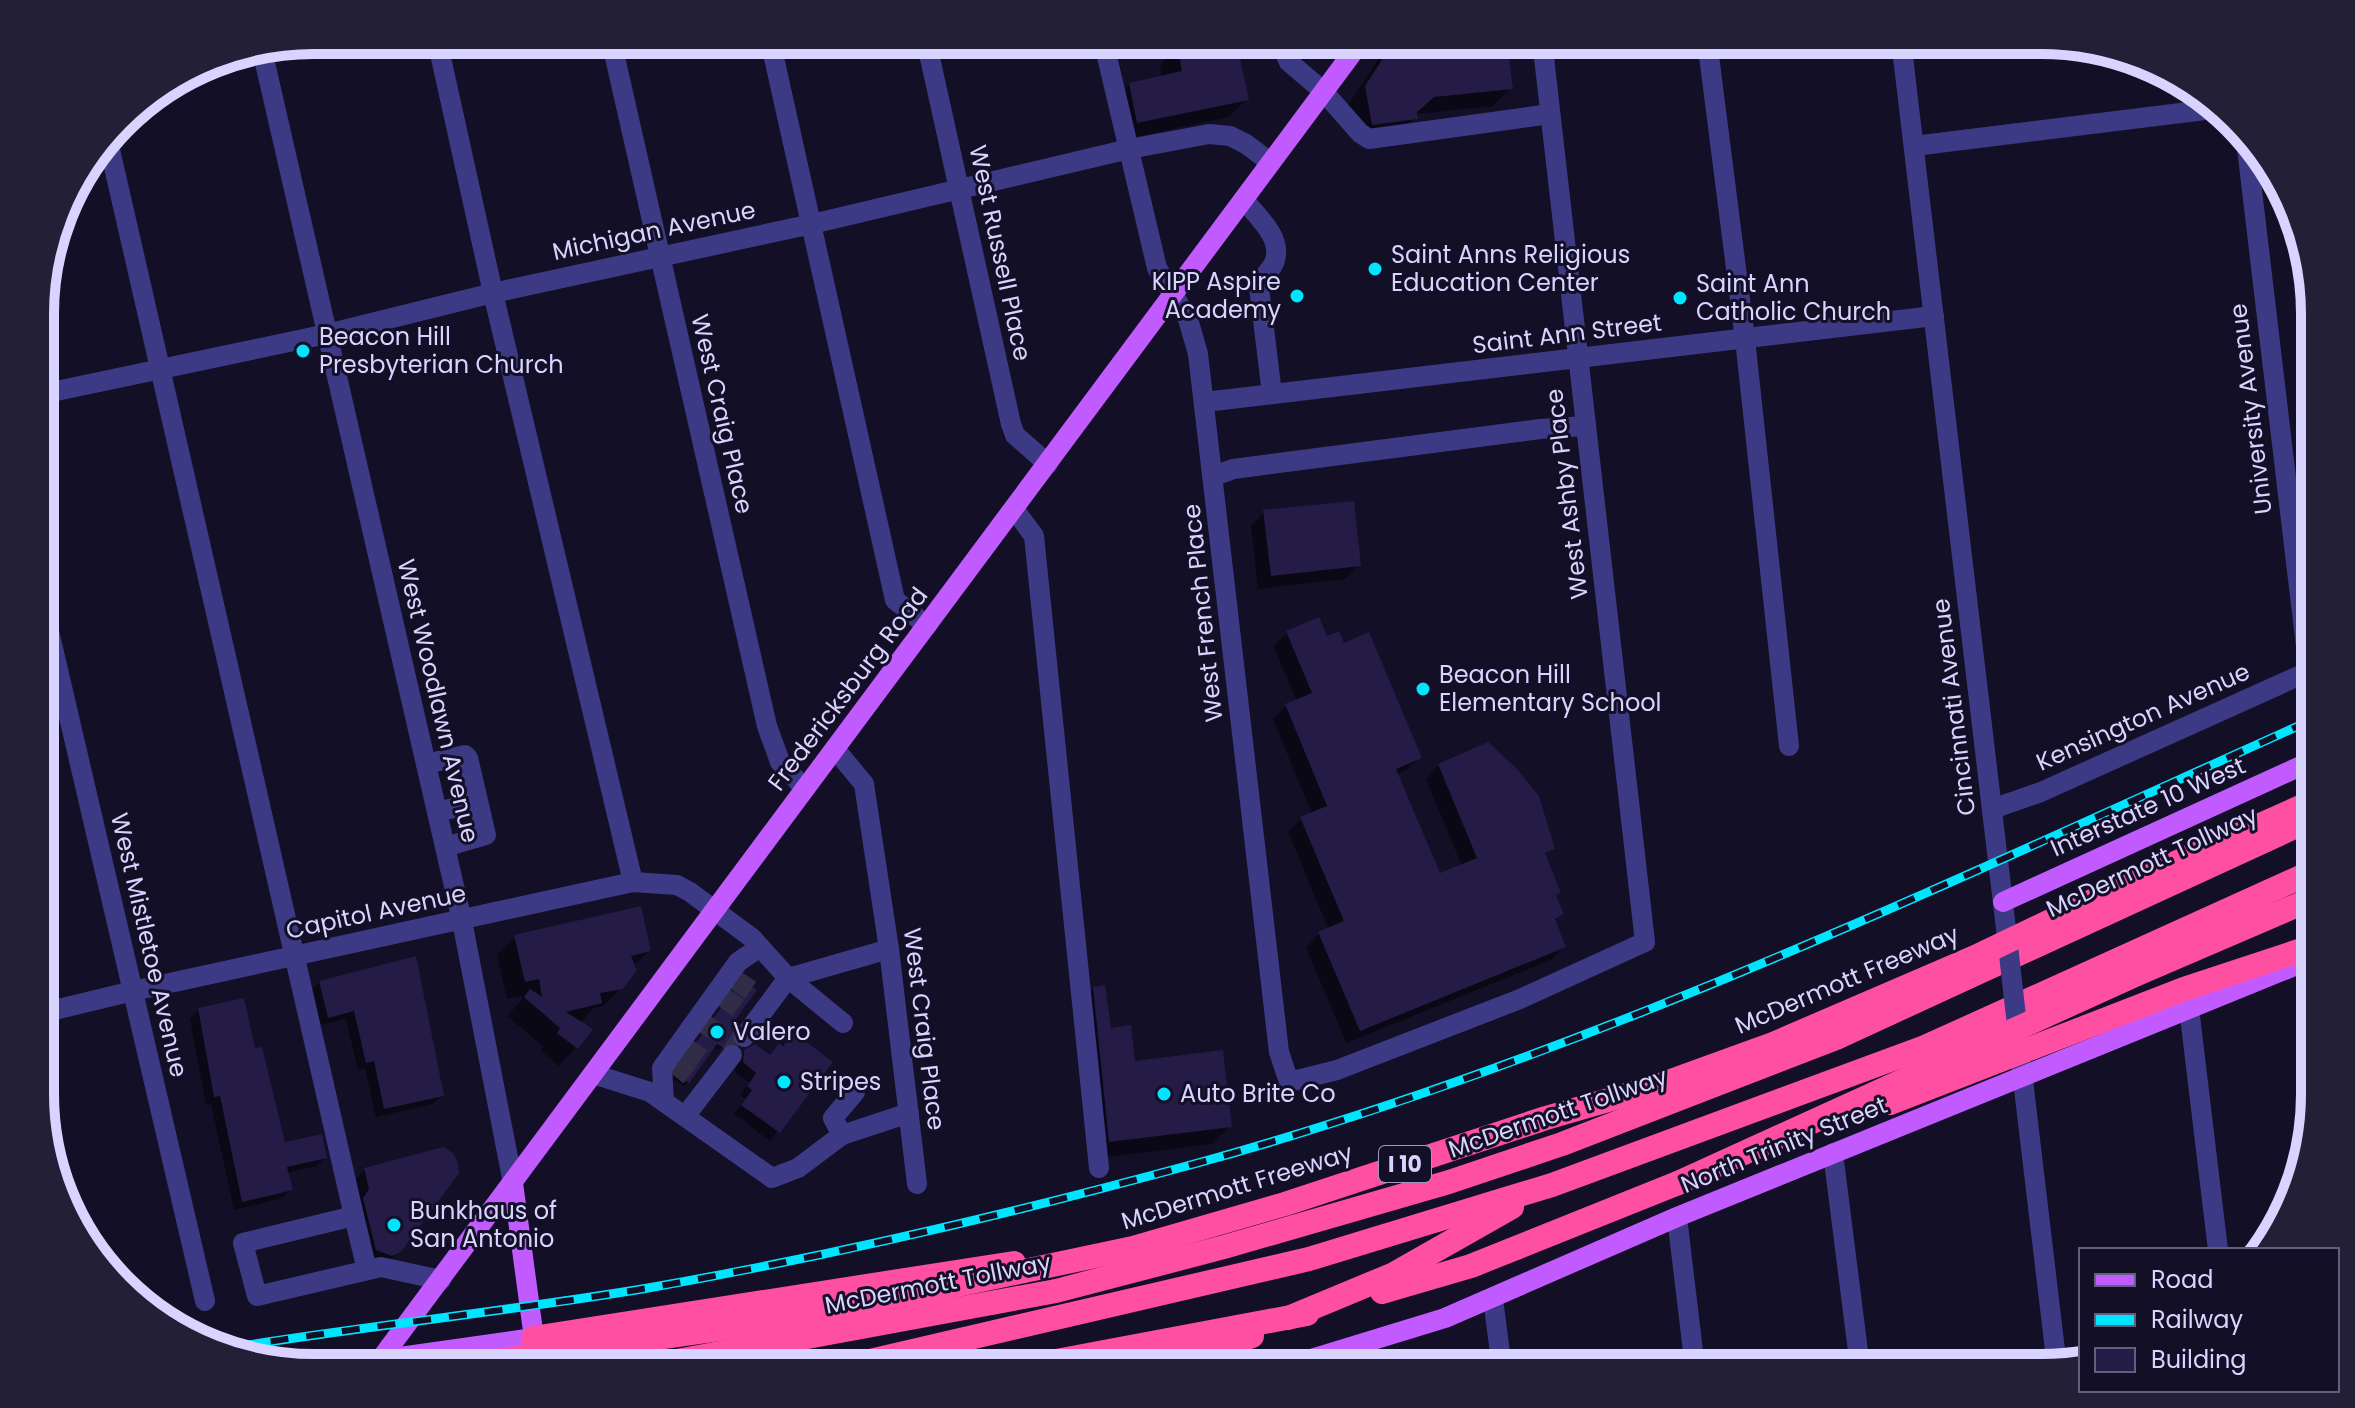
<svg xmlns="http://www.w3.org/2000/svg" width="2355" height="1408" font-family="Poppins,sans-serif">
	<rect width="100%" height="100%" fill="#130f26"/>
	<!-- shadow -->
	<g fill="#0007">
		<path d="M1391,40H1505L1511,88L1493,106L1415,114V118L1397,136L1355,142L1348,105Z"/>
		<path d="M1178,47L1247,99L1229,117L1120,140L1112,102L1130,84L1162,78L1160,65Z"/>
		<path d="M1264,512L1359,566L1345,579L1258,589L1251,526Z"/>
		<path d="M1318,619L1326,639L1420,757L1406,770L1396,775L1439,876L1462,866L1426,779L1439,765L1552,848L1544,856L1559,892L1555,896L1562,914L1554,922L1564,947L1551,960L1346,1043L1306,947L1319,934L1329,930L1288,832L1301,819L1312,814L1273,719L1286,706L1297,701L1273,646L1287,633Z"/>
		<path d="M515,937L649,951L633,966L622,987L603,1006L594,1008L580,1023L591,1030L559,1066L541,1051L544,1047L507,1016L522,1000L521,996L507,999L497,955Z"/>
		<path d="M415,958L442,1095L433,1104L376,1117L365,1069L358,1070L346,1019L319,1025L311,991L320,982Z"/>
		<path d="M738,985L728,1027L730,1041L717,1050L713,1047L684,1086L673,1078Z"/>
		<path d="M1094,988L1109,1030L1133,1063L1230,1126L1212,1144L1092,1159L1076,1006Z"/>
		<path d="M199,1010L254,1050L284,1144L325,1158L317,1166L286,1173L291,1190L282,1198L234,1210L211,1104L206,1105L190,1019Z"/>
		<path d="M793,1035L830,1062L770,1141L734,1114L745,1099L740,1095L749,1082L735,1072L736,1061L745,1051L769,1057Z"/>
		<path d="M365,1170L399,1251L381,1270L373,1273L347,1188Z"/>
	</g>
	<!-- building -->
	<g fill="#241b47">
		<path d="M1202,40H1236L1249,100L1137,123L1129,83L1182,71L1177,45Z"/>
		<path d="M1395,40H1507L1513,89L1434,97L1417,112L1418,119L1372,125L1365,86Z"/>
		<path d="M1354,501L1361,566L1271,576L1263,510Z"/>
		<path d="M1319,617L1327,636L1339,631L1344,643L1369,632L1422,758L1396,769L1440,873L1477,858L1438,764L1488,742L1517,769L1539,796L1555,849L1545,853L1561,893L1556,895L1564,914L1555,919L1566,947L1360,1031L1318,932L1344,921L1300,817L1327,806L1285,704L1312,693L1286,631Z"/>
		<path d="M641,906L651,951L631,956L637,970L623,989L600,993L602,1003L566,1012L593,1029L578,1049L557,1033L560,1028L524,997L530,989L542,997L539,979L525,982L514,935Z"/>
		<path d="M416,956L444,1096L384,1109L374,1061L366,1063L354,1011L328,1018L319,981Z"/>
		<path d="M742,979L757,990L730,1027L734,1029L732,1042L722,1047L717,1044L689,1083L675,1072Z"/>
		<path d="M1105,985L1111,1028L1131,1025L1135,1061L1223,1050L1232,1127L1109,1142L1093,987Z"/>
		<path d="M244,998L255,1048L262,1047L285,1142L322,1134L327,1158L287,1167L293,1190L242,1202L220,1096L214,1097L198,1008Z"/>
		<path d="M793,1032L833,1062L780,1133L741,1105L752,1090L747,1086L756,1073L743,1062L744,1050L755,1044L770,1055L779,1043L783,1046Z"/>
		<path d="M443,1147L453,1153L457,1160L459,1173L401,1252L392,1256L376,1250L363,1198L369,1189L364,1168Z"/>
	</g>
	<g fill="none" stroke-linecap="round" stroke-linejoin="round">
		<!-- minor-tunnel -->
		<g stroke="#312d47" stroke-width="20" stroke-dasharray="20 10" stroke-linecap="butt">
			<path d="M734,979L755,993"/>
			<path d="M722,996L742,1011"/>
			<path d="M703,1023L738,1046"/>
			<path d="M685,1047L705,1061"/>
			<path d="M674,1063L693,1078"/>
		</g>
		<!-- minor -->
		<g stroke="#3d3a85" stroke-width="20">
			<path d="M437,40L493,293L633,882"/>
			<path d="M611,40L767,726L780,762L805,789"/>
			<path d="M770,40L895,600L927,626"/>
			<path d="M926,40L1011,424L1015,435L1048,464"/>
			<path d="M1103,40L1157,268L1188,319L1198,354L1279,1052L1289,1082L1337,1070L1520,999L1645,942L1542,40"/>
			<path d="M1279,40L1289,62L1323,91L1360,133L1369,139L1550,114"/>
			<path d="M1707,40L1745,339L1789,746"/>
			<path d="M1901,40L2007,937"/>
			<path d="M262,50L462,921L513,1183"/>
			<path d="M2246,140L2309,672"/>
			<path d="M108,141L354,1216"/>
			<path d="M1914,146L2213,109"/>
			<path d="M1244,200C1257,216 1282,237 1275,260C1272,271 1262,275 1259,287L1272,394"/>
			<path d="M42,394L327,334L493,293L812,224L1129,149L1209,134L1230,136L1246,144L1270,162"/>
			<path d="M1205,402L1934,316"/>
			<path d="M1214,476L1233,469L1540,429L1585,426"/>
			<path d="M1014,509L1034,536L1099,1168"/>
			<path d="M42,601L205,1301"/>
			<path d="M835,749L864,784L889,949L917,1184"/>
			<path d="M426,764L465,755L468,758L486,835L445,847"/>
			<path d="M1992,809L2041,792L2314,669"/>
			<path d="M437,812L478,802"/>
			<path d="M2189,1008L2218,1250"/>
			<path d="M42,1013L133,991L633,882L677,885L690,892L752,938L788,978L889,949"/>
			<path d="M744,1037L788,978L843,1023"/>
			<path d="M2018,1038L2057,1367"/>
			<path d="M593,1074L650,1092L772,1178L798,1168L842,1135L909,1113"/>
			<path d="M664,1102L662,1068L738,962L760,947"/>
			<path d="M686,1115L732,1055"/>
			<path d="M842,1135L833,1118L855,1092"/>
			<path d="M1833,1153L1860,1367"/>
			<path d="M1677,1217L1695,1368"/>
			<path d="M367,1270L354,1216L243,1243L257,1296L381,1267L441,1280"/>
			<path d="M1493,1299L1502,1368"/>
		</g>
		<!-- major -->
		<g stroke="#c25bff" stroke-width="20">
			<path d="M2003,902L2314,760"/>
			<path d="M513,1183L538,1368"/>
			<path d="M322,1368L533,1338"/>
			<path d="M374,1368L1362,40"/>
			<path d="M1269,1368L1311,1359L1445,1318L1677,1217L2314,958"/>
		</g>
		<!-- highway -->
		<g stroke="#ff4fa3" stroke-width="24">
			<path d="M1382,1292L1471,1266L1678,1183"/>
			<path d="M1288,1318L1394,1274L1512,1207"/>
			<path d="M533,1338L1014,1263"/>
			<path d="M639,1368L1056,1291L1224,1247L1449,1182L1562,1144L1836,1038L2314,818"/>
			<path d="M840,1368L1309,1259L1552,1185L1925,1047L2314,871"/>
		</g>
		<defs>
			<path id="rail" d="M235,1347C372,1325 511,1311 648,1288C831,1256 1014,1213 1194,1164C1583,1058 1947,883 2314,719"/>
		</defs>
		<!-- rail casing -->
		<use href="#rail" stroke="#00e5ff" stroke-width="9"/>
		<!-- rail -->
		<use href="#rail" stroke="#130f26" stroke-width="6" stroke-dasharray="18" stroke-linecap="butt"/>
		<!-- minor-bridge -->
		<path stroke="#3d3a85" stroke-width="20" d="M2007,937L2018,1034"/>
		<!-- highway-bridge -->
		<g stroke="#ff4fa3" stroke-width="24">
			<path d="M1890,1103L2184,989L2314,946"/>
			<path d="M1678,1183L2137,974L2314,898"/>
			<path d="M448,1368L761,1323L915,1294L1133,1248L1285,1204L1546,1118L1657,1086L1773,1044L1975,957L2117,889L2314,801"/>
			<path d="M1019,1368L1307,1314"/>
			<path d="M1152,1368L1210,1352L1252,1336"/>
		</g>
	</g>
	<!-- markers -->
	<g fill="#00e5ff" stroke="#130f26" stroke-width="3">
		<circle cx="1375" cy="269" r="8"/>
		<circle cx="1297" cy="296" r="8"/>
		<circle cx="1680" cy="298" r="8"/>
		<circle cx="303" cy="351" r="8"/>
		<circle cx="1423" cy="689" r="8"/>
		<circle cx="717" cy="1032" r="8"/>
		<circle cx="784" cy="1082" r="8"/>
		<circle cx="1164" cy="1094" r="8"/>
		<circle cx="394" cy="1225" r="8"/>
	</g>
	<g text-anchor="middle" stroke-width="6" stroke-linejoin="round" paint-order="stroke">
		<!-- shield labels -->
		<rect fill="#130f26" stroke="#9e99be" stroke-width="2" x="1379" y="1146" width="52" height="36" rx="6"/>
		<g font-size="22" font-weight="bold" fill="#d9d4ff">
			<text x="1405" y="1172">I 10</text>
		</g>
		<!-- street labels -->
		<g font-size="24" fill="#d9d4ff" stroke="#130f26">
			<text transform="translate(654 231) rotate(-12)" y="8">Michigan Avenue</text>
			<text transform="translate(1000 253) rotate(78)" y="8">West Russell Place</text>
			<text transform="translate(1567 334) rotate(-7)" y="8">Saint Ann Street</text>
			<text transform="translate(2251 409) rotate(-97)" y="8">University Avenue</text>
			<text transform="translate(722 414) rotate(77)" y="8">West Craig Place</text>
			<text transform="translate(1567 494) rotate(-97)" y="8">West Ashby Place</text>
			<text transform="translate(1203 613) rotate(-96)" y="8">West French Place</text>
			<text transform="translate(848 689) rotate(-53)" y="8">Fredericksburg Road</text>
			<text transform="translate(438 701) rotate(77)" y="8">West Woodlawn Avenue</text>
			<text transform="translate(1954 707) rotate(-97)" y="8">Cincinnati Avenue</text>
			<text transform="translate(2143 717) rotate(-24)" y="8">Kensington Avenue</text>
			<text transform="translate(2148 807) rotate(-24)" y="8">Interstate 10 West</text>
			<text transform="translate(2152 862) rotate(-25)" y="8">McDermott Tollway</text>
			<text transform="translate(376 912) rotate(-12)" y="8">Capitol Avenue</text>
			<text transform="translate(149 945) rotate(77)" y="8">West Mistletoe Avenue</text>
			<text transform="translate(1847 980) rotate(-23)" y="8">McDermott Freeway</text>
			<text transform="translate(924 1029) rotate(83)" y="8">West Craig Place</text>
			<text transform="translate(1558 1113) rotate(-19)" y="8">McDermott Tollway</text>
			<text transform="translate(1784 1145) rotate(-22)" y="8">North Trinity Street</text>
			<text transform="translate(1237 1187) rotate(-17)" y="8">McDermott Freeway</text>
			<text transform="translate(938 1284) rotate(-11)" y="8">McDermott Tollway</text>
		</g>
		<!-- poi labels -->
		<g font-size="24" fill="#d9d4ff" stroke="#130f26" text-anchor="start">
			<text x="1391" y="263">Saint Anns Religious<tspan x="1391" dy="28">Education Center</tspan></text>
			<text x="1281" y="290" text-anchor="end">KIPP Aspire<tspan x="1281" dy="28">Academy</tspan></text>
			<text x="1696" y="292">Saint Ann<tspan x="1696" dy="28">Catholic Church</tspan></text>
			<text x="319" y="345">Beacon Hill<tspan x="319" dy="28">Presbyterian Church</tspan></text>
			<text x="1439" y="683">Beacon Hill<tspan x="1439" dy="28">Elementary School</tspan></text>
			<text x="733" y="1040">Valero</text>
			<text x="800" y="1090">Stripes</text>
			<text x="1180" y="1102">Auto Brite Co</text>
			<text x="410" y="1219">Bunkhaus of<tspan x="410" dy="28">San Antonio</tspan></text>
		</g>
	</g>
	<!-- crop -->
	<path d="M0 0H2355V1408H0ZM314 54H2041A260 260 0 0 1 2301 314V1094A260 260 0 0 1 2041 1354H314A260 260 0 0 1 54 1094V314A260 260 0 0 1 314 54Z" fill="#231f37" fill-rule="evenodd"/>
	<path fill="none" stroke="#d9d4ff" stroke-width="10" d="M314 54H2041A260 260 0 0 1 2301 314V1094A260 260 0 0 1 2041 1354H314A260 260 0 0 1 54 1094V314A260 260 0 0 1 314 54Z"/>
	<!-- legend -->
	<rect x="2079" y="1248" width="260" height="144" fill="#130f26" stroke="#625e7d" stroke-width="2"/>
	<rect x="2095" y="1274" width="40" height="12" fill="#c25bff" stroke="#625e7d" stroke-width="2"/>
	<text x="2151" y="1288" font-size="24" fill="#d9d4ff">Road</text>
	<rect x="2095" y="1314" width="40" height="12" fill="#00e5ff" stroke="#625e7d" stroke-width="2"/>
	<text x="2151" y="1328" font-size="24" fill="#d9d4ff">Railway</text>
	<rect x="2095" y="1348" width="40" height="24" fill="#241b47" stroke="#625e7d" stroke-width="2"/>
	<text x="2151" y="1368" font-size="24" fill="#d9d4ff">Building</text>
</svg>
